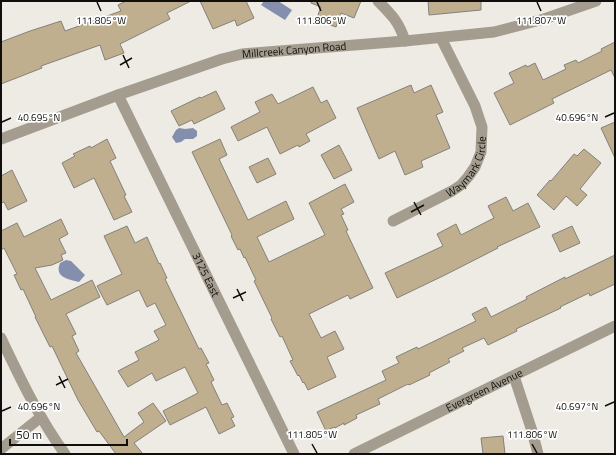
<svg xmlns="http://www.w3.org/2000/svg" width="616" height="455" font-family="'Titillium Web',sans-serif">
	<rect width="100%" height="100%" fill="#eeebe4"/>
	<!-- water -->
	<g fill="#848fae">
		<path d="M264,1H278L292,10L285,20L261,5Z"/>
		<path d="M179,128L185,129L193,128L197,131V136L193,139H185L181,142L176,143L172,137L176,130Z"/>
		<path d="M66,260L71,261L85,275L79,282C69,279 54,278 60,263Z"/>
	</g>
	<!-- building -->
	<g fill="#bfaf8e" stroke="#84817b">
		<path d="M126,1H191L167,13L170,19L120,44L124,53L105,60L100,45L41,66L42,68L1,84V42L30,31L61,21L65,31L121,11L118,5Z"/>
		<path d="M200,1H246L254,18L237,26L235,20L213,29Z"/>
		<path d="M311,1H361L354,18L341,13L336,27L316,20L321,7L311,3Z"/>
		<path d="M428,1H481V10L429,15Z"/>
		<path d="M615,42V78L611,70L552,99L554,103L510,125L494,93L514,83L509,73L526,65L527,67L535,63L543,80L566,69L564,65L576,60L578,63L602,51L601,49Z"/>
		<path d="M411,85L414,93L431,85L443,112L436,115L450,148L421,161L423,167L405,175L395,151L379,159L357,108Z"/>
		<path d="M313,87L321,103L327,100L336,118L306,134L310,141L299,147L298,145L280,154L267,127L238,141L231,127L260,112L255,102L272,94L278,104Z"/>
		<path d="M216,91L225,109L194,124L192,120L179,126L171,111L200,97L201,98Z"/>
		<path d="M615,122V158L601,128Z"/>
		<path d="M107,139L116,158L110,161L126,195L124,196L132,212L114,220L94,178L74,188L62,163L75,156L73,154L90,146L91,148Z"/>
		<path d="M220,139L227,155L219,159L248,220L286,201L294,219L257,237L269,262L325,235L309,203L345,184L354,202L341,209L344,214L341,215L348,230L346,231L373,288L350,299L348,295L309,314L321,338L335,331L344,349L327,357L336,377L308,390L304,382L303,383L299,375L298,376L290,361L293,360L282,336L280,337L271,319L272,318L254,281L256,280L245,257L244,258L240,249L238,250L231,236L232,235L192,152Z"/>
		<path d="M339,145L352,170L334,179L321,155Z"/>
		<path d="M584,149L601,163L580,189L587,195L577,206L566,196L554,210L537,195L550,180L551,181L574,154L577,156Z"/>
		<path d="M268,158L276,174L257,183L249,167Z"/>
		<path d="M12,170L27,201L8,210L4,202L1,203V176Z"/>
		<path d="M506,197L513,211L528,203L540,227L497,247L498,248L445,275L397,298L385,273L443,246L437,234L456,224L461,235L494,218L488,206Z"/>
		<path d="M61,219L68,234L59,239L66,253L61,255L63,260L52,265L35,268L51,300L92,280L100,297L66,314L76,334L72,336L79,351L76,353L124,437L144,422L138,413L153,403L166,421L134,443L143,454H116L99,431L97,432L78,400L52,346L50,347L35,317H36L23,289L21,290L14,275L17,274L4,248L1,250V231L17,223L24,237Z"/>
		<path d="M127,226L135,243L147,237L159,264L160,263L167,278L165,279L199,349L201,348L209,363L206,364L214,380L211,382L222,405L227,403L234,417L231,418L235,426L219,434L206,407L170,425L163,411L198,393L185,367L156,381L152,373L128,387L118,371L139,360L135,352L159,340L154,331L166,325L155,303L147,307L139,290L107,305L97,286L122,274L104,236Z"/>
		<path d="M572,226L580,243L560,252L552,235Z"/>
		<path d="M615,255V284L590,296L589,293L560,307L561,308L516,329L517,331L488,345L484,338L462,348L464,351L448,359L450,362L429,373L430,375L409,385L408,384L378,399L380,404L356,415L357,418L344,425V423L335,428L334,427L326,431L317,412L386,380L382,371L399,363L396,357L417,347L418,349L476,321L472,314L486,307L491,317L527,299L526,297L565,277V279Z"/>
		<path d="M503,436L505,454H483L481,438Z"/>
	</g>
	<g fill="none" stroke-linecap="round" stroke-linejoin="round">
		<!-- minor -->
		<g stroke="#a49d8f" stroke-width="11">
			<path d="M378,1C392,15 399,22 405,41"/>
			<path id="s1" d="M118,95L294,454"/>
			<path id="s2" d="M1,139L118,95L222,59L242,54L405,41L494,32L544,19L596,1"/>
			<path id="s3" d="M393,221L452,191L461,185L468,177L475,167L481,152L482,127L475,106L441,38"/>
			<path d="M1,338C20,378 39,418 65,454"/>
			<path d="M514,376L532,431L538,454"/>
			<path d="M1,449L41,417"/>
			<path id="s4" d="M354,454L615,326"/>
		</g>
	</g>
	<!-- ticks -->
	<path fill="none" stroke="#100f0d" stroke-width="1.5" d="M97,2L101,11M317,2L321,11M537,2L541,11M123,55L129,68M120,65L132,58M605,117L614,113M2,122L11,118M414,202L421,215M411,212L424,205M237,289L243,301M233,298L246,292M59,376L65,388M56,385L68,379M605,406L614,402M2,411L11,407M312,444L317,453M532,444L537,453"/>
	<g text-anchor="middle" stroke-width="3.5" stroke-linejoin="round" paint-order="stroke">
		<!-- street labels -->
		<g font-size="11" fill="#100f0d" stroke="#fff">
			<text dy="4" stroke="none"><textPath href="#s2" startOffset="308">Millcreek Canyon Road</textPath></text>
			<text dy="4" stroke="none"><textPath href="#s3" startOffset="96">Waymark Circle</textPath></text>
			<text dy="4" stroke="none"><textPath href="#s1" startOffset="200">3125 East</textPath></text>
			<text dy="4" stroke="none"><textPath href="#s4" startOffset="145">Evergreen Avenue</textPath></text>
		</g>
	</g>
	<g font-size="10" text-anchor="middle" fill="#100f0d" stroke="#fff" stroke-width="3.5" stroke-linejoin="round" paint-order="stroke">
		<text x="101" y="24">111.805°W</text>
		<text x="321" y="24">111.806°W</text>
		<text x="541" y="24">111.807°W</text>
		<text x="577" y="121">40.696°N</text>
		<text x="39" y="121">40.695°N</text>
		<text x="577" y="410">40.697°N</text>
		<text x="39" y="410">40.696°N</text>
		<text x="312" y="438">111.805°W</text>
		<text x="532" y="438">111.806°W</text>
	</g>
	<!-- border -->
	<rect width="616" height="455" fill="none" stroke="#100f0d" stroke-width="4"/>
	<!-- scale -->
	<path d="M10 439v6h117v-6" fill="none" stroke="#100f0d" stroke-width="2"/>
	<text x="16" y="439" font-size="12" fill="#100f0d" stroke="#ffffff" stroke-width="3" paint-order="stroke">50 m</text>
</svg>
